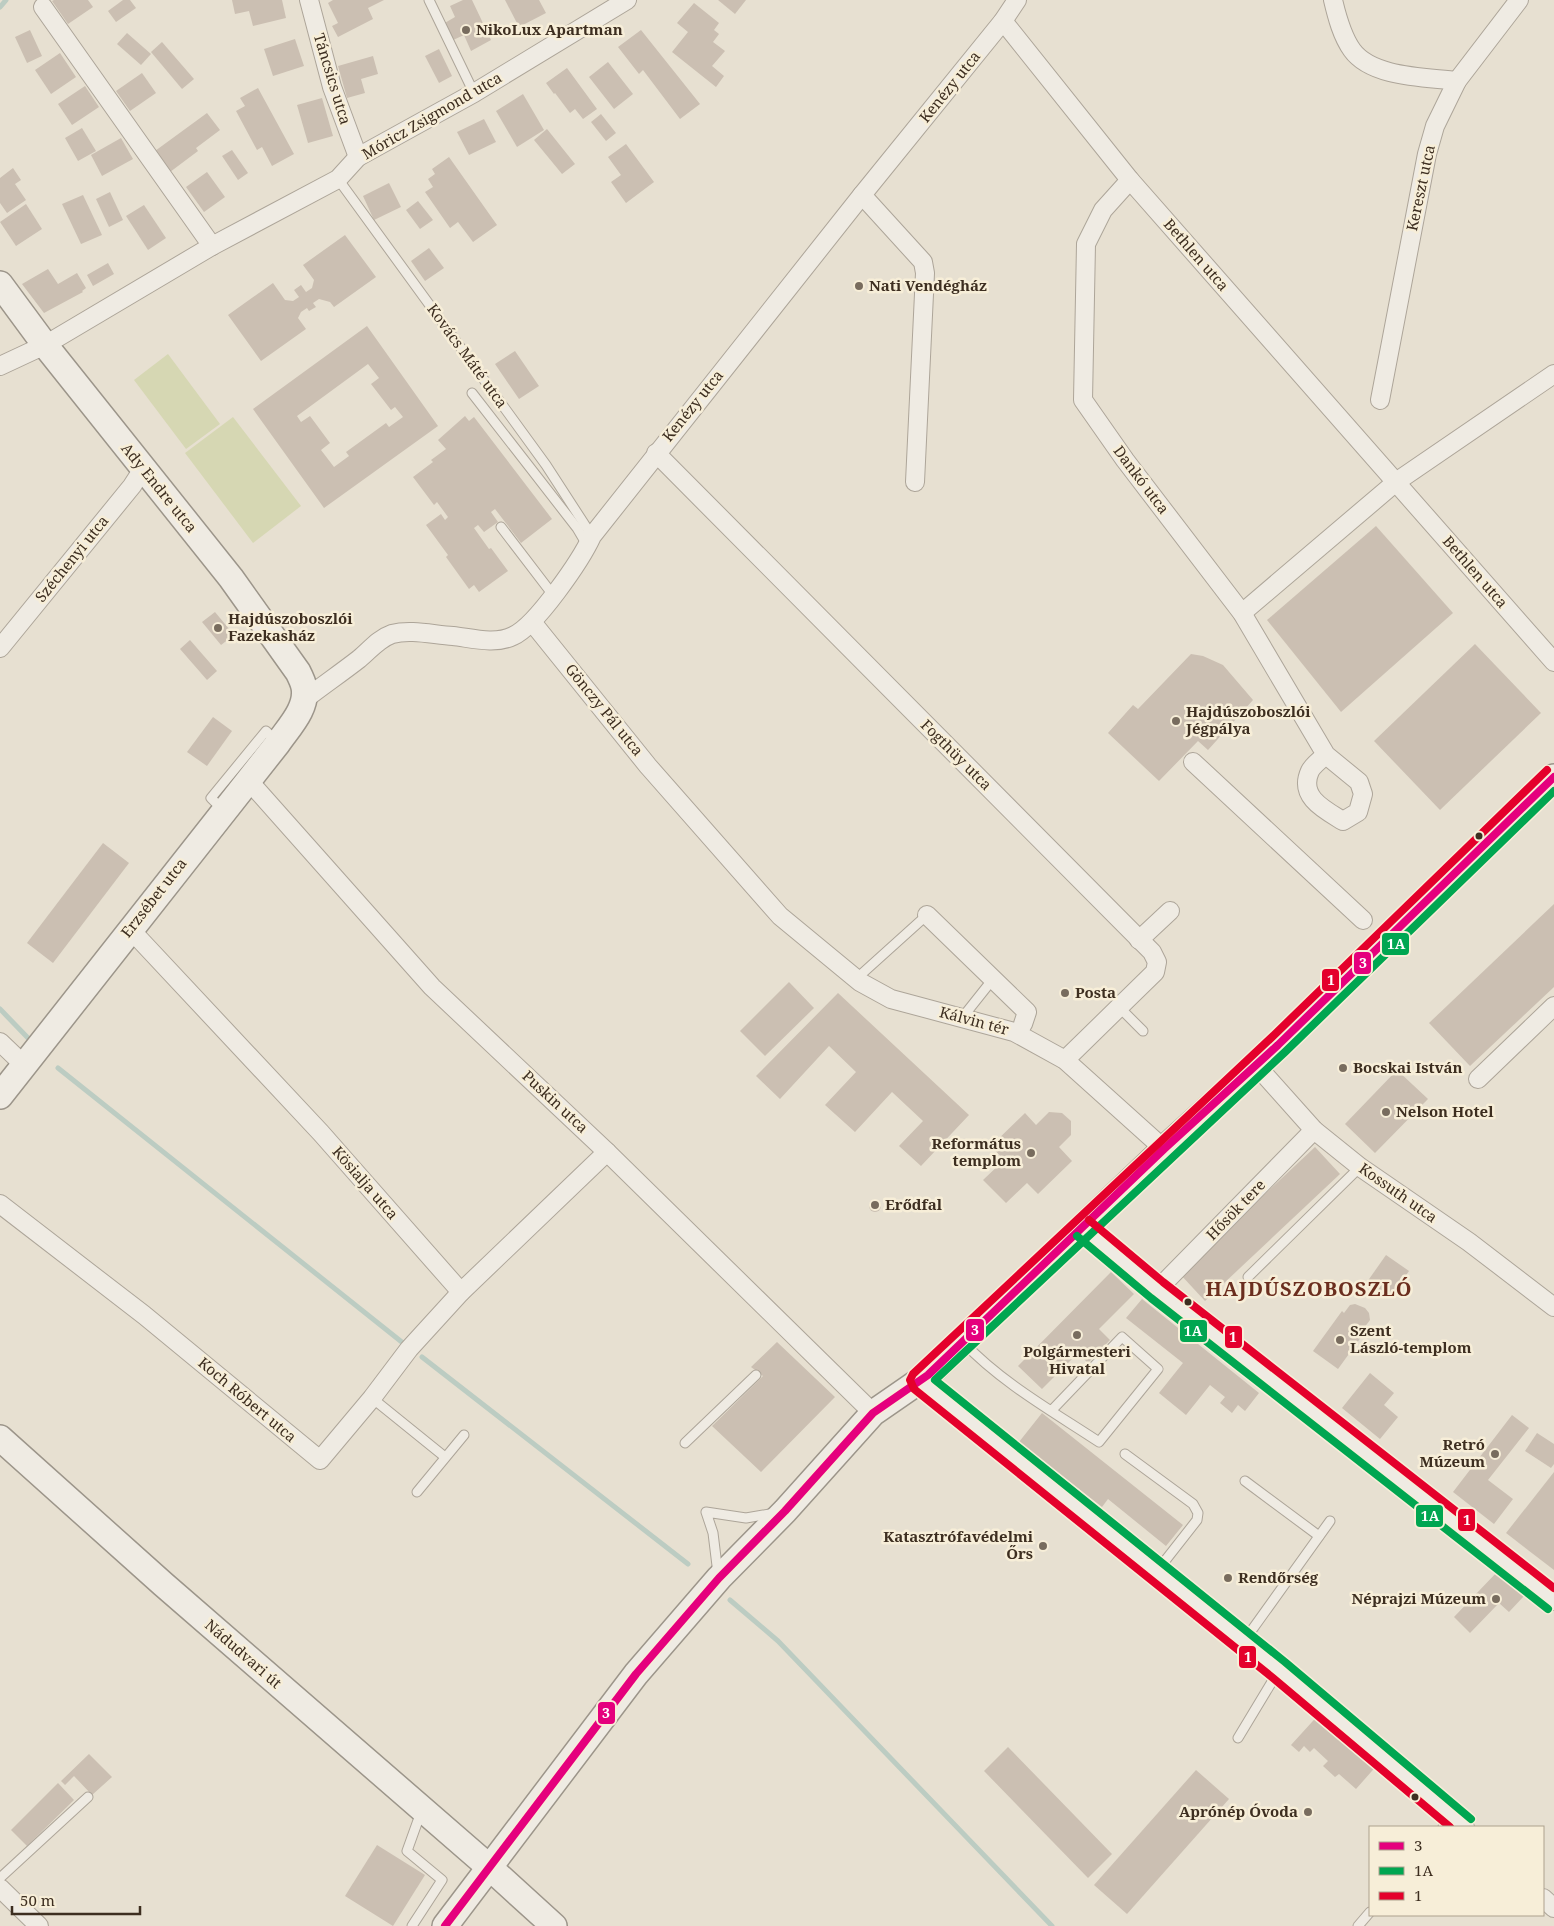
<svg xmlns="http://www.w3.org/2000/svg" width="1554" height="1926" font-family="'Noto Serif',serif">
	<rect width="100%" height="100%" fill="#e7e0d1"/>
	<!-- green -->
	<g fill="#d6d7b3">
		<path d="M168,354L220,424L186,449L134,380Z"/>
		<path d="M233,417L301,506L253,543L185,453Z"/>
	</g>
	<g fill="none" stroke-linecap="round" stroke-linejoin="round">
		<!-- stream -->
		<g stroke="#bcccc2" stroke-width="5">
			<path d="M0,7L6,0"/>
			<path d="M0,1009L28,1038"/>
			<path d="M58,1068L403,1343"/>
			<path d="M422,1357L688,1564"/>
			<path d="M730,1600L778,1641L1052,1926"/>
		</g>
	</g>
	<!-- building -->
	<g fill="#cbbfb2" fill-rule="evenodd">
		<path d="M54,0H88L93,7L68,24L52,1Z"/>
		<path d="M123,0H130L136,8L116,22L108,11Z"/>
		<path d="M232,0H282L286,18L253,26L249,11L235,14Z"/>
		<path d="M333,0H384L368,8L373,19L338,37L332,26L338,23L328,3Z"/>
		<path d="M463,0H472L491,40L471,51L464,35L451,41L443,24L455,17L450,6Z"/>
		<path d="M505,0H539L546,13L519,27Z"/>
		<path d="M718,0H746L735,14Z"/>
		<path d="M694,3L719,23L714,30L719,34L713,42L725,51L712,66L724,76L716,87L672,52L688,32L677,23Z"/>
		<path d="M30,30L42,56L27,63L15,37Z"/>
		<path d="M641,30L700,104L680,119L643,70L639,74L618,47Z"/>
		<path d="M127,33L151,54L141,65L117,44Z"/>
		<path d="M295,39L304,66L273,76L264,49Z"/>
		<path d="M162,42L194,79L182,89L151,52Z"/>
		<path d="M439,49L452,76L439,83L425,56Z"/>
		<path d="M60,53L76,77L51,94L35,70Z"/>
		<path d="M373,56L378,74L361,79L365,93L347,98L338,66Z"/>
		<path d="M608,62L633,94L614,109L589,77Z"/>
		<path d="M567,68L597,109L583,119L575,109L570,113L555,93L554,94L546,83Z"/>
		<path d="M142,73L156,93L130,111L116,91Z"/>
		<path d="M85,86L99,107L72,125L58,104Z"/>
		<path d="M258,88L294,154L272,166L262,147L257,150L236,111L245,106L240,98Z"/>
		<path d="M523,94L544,130L517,147L496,111Z"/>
		<path d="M322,98L333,136L308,143L297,105Z"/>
		<path d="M207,113L220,130L196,148L198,151L170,172L155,151Z"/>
		<path d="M601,114L616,133L606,141L591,122Z"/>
		<path d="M484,119L496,142L469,155L457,132Z"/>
		<path d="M82,128L96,151L78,161L65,138Z"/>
		<path d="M547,129L575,164L562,174L534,140Z"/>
		<path d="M121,138L133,159L102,176L91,155Z"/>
		<path d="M626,144L654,182L626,203L611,182L621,175L608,157Z"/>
		<path d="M232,150L248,173L238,180L222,156Z"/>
		<path d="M449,157L497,225L473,242L458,222L450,228L425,192L433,187L428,179L435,174L432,169Z"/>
		<path d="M13,168L21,180L15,184L26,200L7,213L0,203V178Z"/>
		<path d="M207,172L225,197L204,212L186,187Z"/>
		<path d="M389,183L401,207L374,220L363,196Z"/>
		<path d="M110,192L123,220L109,227L96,199Z"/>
		<path d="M83,195L102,235L81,244L62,204Z"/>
		<path d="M418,201L433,220L420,229L406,210Z"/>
		<path d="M26,204L42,229L16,246L0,222Z"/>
		<path d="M144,205L166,238L148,250L126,216Z"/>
		<path d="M345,235L376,277L334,307L330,302L319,299L313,303L316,307L309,311L307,308L301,312L298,318L306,329L261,361L228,315L273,283L285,300L293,301L299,297L294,290L301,285L306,292L312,288L314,280L303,265Z"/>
		<path d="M429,248L444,268L425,281L411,261Z"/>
		<path d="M108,263L114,274L93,286L87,275Z"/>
		<path d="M48,269L58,284L77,273L86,288L82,291L83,292L44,313L22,284Z"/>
		<path d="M367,326L438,426L324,508L253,409ZM368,364L379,378L371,384L391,410L395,407L403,417L389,427L386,423L346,452L349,456L334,467L321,450L330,443L310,416L301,422L297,416Z"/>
		<path d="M515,351L539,386L519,399L495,364Z"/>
		<path d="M465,416L469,421L474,417L552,519L521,543L495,509L491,512L498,522L484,532L478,525L474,528L489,549L491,548L508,571L479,592L474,585L469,589L446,557L448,555L426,525L441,514L445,520L448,517L437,502L434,505L413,477L433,462L431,460L446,449L438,440Z"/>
		<path d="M1376,526L1453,613L1341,712L1267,620Z"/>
		<path d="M215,612L234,635L221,645L202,622Z"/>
		<path d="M190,640L217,671L207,680L180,649Z"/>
		<path d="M1475,644L1541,713L1440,810L1374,741Z"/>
		<path d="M1191,654L1203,656L1223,665L1253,700L1208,750L1198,741L1159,781L1108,733L1133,705L1138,709Z"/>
		<path d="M213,717L232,731L207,766L187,752Z"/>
		<path d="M103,843L129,863L53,963L27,943Z"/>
		<path d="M1554,904V987L1470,1066L1429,1023Z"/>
		<path d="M789,982L814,1008L765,1056L740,1031Z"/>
		<path d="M838,993L969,1115L921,1166L899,1146L923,1121L892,1092L855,1132L825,1105L856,1072L829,1046L780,1099L756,1076Z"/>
		<path d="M1397,1070L1428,1099L1375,1153L1345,1124Z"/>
		<path d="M1049,1112L1062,1113L1071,1121V1135L1059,1147L1072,1161L1038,1194L1027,1183L1006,1203L983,1180L1004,1160L991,1146L1025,1113L1036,1125Z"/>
		<path d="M1315,1147L1340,1174L1205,1301L1180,1274Z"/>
		<circle cx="875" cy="1206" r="6"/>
		<path d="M1386,1255L1409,1271L1390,1298L1367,1282Z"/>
		<path d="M1111,1272L1134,1294L1099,1329L1110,1340L1088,1363L1078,1353L1042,1389L1018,1366Z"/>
		<path d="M1142,1299L1259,1393L1245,1411L1238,1405L1232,1413L1220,1403L1225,1397L1210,1385L1186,1415L1159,1393L1183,1363L1126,1318Z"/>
		<path d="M1355,1304L1365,1308L1369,1313L1370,1320L1364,1328L1367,1329L1338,1369L1313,1351L1342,1311L1344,1313L1350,1305Z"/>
		<path d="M777,1342L835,1397L761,1472L712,1426L763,1376L751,1367Z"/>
		<path d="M1370,1373L1394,1393L1384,1405L1398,1417L1380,1439L1342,1408Z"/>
		<path d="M1042,1413L1183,1525L1166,1546L1108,1499L1102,1507L1019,1442Z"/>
		<path d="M1512,1415L1529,1428L1488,1480L1513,1499L1494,1524L1453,1492Z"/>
		<path d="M1537,1433L1554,1444V1464L1551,1468L1525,1451Z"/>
		<path d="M1554,1472V1570L1506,1533Z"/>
		<path d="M1498,1571L1524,1596L1509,1612L1499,1603L1470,1633L1454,1617Z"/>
		<path d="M1322,1711L1379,1763L1356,1789L1339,1774L1335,1777L1323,1766L1328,1761L1314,1748L1310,1752L1304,1746L1299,1752L1291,1745Z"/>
		<path d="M1008,1747L1112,1854L1088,1878L984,1771Z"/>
		<path d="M89,1754L112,1777L92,1795L74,1776L65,1785L61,1781Z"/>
		<path d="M1196,1770L1229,1799L1127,1914L1094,1885Z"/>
		<path d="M58,1783L74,1800L27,1846L11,1830Z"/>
		<path d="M377,1845L425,1875L393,1926L345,1896Z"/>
	</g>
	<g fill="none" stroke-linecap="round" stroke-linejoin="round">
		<defs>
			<g id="lane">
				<path d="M429,0L474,93"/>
				<path d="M338,179L546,465L592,536"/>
				<path d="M472,393L577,528L587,545"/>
				<path d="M501,527L553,595"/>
				<path d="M223,810L211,798L266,731L277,742"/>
				<path d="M856,979L927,915"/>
				<path d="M1119,1007L1143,1031"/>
				<path d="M962,1018L993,979"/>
				<path d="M1248,1277L1360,1167"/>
				<path d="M963,1342C1002,1383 1052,1411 1099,1442L1158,1369L1122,1337L1052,1410"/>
				<path d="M372,1398L445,1457"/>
				<path d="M685,1443L756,1375"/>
				<path d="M1125,1454L1193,1504L1198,1513L1197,1520L1157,1571"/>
				<path d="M1245,1481L1319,1536"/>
				<path d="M417,1492L464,1435"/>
				<path d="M718,1574L713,1533L706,1512L746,1518L775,1513"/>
				<path d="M1244,1641L1330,1521"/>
				<path d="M1238,1738L1279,1670"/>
				<path d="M1443,1827L1453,1816"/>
				<path d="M0,1878L88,1797"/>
				<path d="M412,1926L442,1880L407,1851L421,1812"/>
				<path d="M1358,1926L1370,1912"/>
			</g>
			<g id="street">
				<path d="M309,0L332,87L358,157"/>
				<path d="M1333,0C1337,17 1342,36 1352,50C1372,78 1427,77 1457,81"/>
				<path d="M43,7L212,246"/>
				<path d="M1003,21L1130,180L1554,662"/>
				<path d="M1130,180L1103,210L1086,244L1083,400L1125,460L1242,613L1326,755C1321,759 1313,765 1310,771C1298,797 1325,810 1343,821L1358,812L1363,794L1359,782L1326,755"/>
				<path d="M862,195L923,262L925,273L915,482"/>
				<path d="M0,366L45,345L212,246L338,179L358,157L474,93L627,0"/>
				<path d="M1380,400L1427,154L1435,126L1457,81L1519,0"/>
				<path d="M656,453L1152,952L1157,962L1155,972L1065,1060"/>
				<path d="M1242,613L1396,482L1554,374"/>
				<path d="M532,622L648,766L780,916L860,982L891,999L1014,1032L1065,1060L1164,1149"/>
				<path d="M0,648L132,486L143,469"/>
				<path d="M304,700C322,686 341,673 359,659C370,650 378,639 392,634C411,629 434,635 453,636C471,638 495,645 513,636C536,626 581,560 592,536L862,195L1003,21L1017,0"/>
				<path d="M1193,762L1363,920"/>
				<path d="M248,780L432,987L607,1152L873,1413"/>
				<path d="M927,915L1027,1012L1023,1024"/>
				<path d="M130,929L321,1133L461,1292"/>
				<path d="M1139,940L1170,911"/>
				<path d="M0,1042L24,1065"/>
				<path d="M1256,1065L1314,1130L1360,1167L1469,1242L1554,1307"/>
				<path d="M1478,1079L1554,1006"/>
				<path d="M0,1204L144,1315L320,1460L372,1398L409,1349L461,1292L607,1152"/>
				<path d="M1083,1228L1157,1290L1554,1601"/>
				<path d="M1157,1290L1314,1130"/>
				<path d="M920,1381L1279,1670L1465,1827"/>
				<path d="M0,1888L39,1926"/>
				<path d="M1543,1898L1554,1908"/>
			</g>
			<g id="secondary">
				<path d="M0,284L45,345L231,578L298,672C300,676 303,682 304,687C308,708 289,727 278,743L0,1096"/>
				<path d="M0,1438L163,1584L489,1867L554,1926"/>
				<path d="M445,1926L636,1674L719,1578L785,1511L873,1413L928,1375L1164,1149L1278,1045L1554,777"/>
			</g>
		</defs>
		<!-- lane casing -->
		<use href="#lane" stroke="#ada599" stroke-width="11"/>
		<!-- street casing -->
		<use href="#street" stroke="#ada599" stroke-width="20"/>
		<!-- secondary casing -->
		<use href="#secondary" stroke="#9c958a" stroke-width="28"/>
		<!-- lane -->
		<use href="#lane" stroke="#efebe3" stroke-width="9"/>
		<!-- street -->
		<use href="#street" stroke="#efebe3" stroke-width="18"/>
		<!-- secondary -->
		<use href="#secondary" stroke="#efebe3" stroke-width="25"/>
		<defs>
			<path id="bus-1" d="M445,1926L636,1674L719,1578L785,1511L873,1413L928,1375L1164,1149L1278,1045L1554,777"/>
			<g id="bus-2">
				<path d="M1077,1236L1151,1298L1548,1609"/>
				<path d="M1471,1819L1285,1662L935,1380L1285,1052L1554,791"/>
			</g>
			<g id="bus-3">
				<path d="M1089,1220L1163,1282L1554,1588"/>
				<path d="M1450,1827L1273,1678L914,1389L910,1380L913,1374L1271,1038L1547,770"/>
			</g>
		</defs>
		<!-- bus-1 casing -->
		<use href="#bus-1" stroke="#f7eed8" stroke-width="11"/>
		<!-- bus-2 casing -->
		<use href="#bus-2" stroke="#f7eed8" stroke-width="11"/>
		<!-- bus-3 casing -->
		<use href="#bus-3" stroke="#f7eed8" stroke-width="11"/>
		<!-- bus-1 -->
		<use href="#bus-1" stroke="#e5007d" stroke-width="8"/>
		<!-- bus-2 -->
		<use href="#bus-2" stroke="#00a651" stroke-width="8"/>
		<!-- bus-3 -->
		<use href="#bus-3" stroke="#e4002b" stroke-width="8"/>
	</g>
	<!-- markers -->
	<g fill="#786c5e" stroke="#f7eed8" stroke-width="2">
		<circle cx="466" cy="30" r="5"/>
		<circle cx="859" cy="286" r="5"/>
		<circle cx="218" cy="628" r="5"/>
		<circle cx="1176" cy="721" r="5"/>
		<circle cx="1065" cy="993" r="5"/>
		<circle cx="1343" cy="1068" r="5"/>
		<circle cx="1386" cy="1112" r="5"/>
		<circle cx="1031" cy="1153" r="5"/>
		<circle cx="875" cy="1205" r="5"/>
		<circle cx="1077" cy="1335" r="5"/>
		<circle cx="1340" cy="1340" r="5"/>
		<circle cx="1495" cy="1454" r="5"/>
		<circle cx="1043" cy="1546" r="5"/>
		<circle cx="1228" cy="1578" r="5"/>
		<circle cx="1496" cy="1599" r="5"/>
		<circle cx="1308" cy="1812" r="5"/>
	</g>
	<g fill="#3d2e20" stroke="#f7eed8" stroke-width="2">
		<circle cx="1479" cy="836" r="4.5"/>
		<circle cx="1188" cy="1302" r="4.5"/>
		<circle cx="1415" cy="1797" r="4.5"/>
	</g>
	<g text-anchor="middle" stroke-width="5" stroke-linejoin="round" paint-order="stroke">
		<!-- poi labels -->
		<g font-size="15" font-weight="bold" fill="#3d2e20" stroke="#f7eed8" text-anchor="start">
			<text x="476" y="35">NikoLux Apartman</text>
			<text x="869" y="291">Nati Vendégház</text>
			<text x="228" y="624">Hajdúszoboszlói<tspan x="228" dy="17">Fazekasház</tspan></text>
			<text x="1186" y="717">Hajdúszoboszlói<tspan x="1186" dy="17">Jégpálya</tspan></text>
			<text x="1075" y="998">Posta</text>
			<text x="1353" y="1073">Bocskai István</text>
			<text x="1396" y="1117">Nelson Hotel</text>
			<text x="1021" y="1149" text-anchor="end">Református<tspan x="1021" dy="17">templom</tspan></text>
			<text x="885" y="1210">Erődfal</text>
			<text x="1350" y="1336">Szent<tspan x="1350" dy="17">László-templom</tspan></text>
			<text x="1077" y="1357" text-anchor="middle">Polgármesteri<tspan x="1077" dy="17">Hivatal</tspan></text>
			<text x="1485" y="1450" text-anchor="end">Retró<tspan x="1485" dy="17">Múzeum</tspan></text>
			<text x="1033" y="1542" text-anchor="end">Katasztrófavédelmi<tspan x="1033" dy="17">Őrs</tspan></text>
			<text x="1238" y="1583">Rendőrség</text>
			<text x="1486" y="1604" text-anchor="end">Néprajzi Múzeum</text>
			<text x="1298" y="1817" text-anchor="end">Aprónép Óvoda</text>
		</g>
		<!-- street labels -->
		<g font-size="15" fill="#3d2e20" stroke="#f7eed8">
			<text transform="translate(332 79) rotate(73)" y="5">Táncsics utca</text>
			<text transform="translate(950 87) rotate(-51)" y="5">Kenézy utca</text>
			<text transform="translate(432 116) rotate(-30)" y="5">Móricz Zsigmond utca</text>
			<text transform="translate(1421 188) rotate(-78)" y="5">Kereszt utca</text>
			<text transform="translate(1196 255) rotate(49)" y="5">Bethlen utca</text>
			<text transform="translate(467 356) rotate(54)" y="5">Kovács Máté utca</text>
			<text transform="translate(693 406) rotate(-51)" y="5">Kenézy utca</text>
			<text transform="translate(1141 480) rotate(53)" y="5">Dankó utca</text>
			<text transform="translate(159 488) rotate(51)" y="5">Ady Endre utca</text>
			<text transform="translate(72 559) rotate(-51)" y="5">Széchenyi utca</text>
			<text transform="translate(1475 572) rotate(49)" y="5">Bethlen utca</text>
			<text transform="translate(604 710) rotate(51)" y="5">Gönczy Pál utca</text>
			<text transform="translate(956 755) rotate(45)" y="5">Fogthüy utca</text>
			<text transform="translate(154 898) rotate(-52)" y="5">Erzsébet utca</text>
			<text transform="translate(974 1021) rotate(15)" y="5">Kálvin tér</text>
			<text transform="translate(555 1102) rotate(43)" y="5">Puskin utca</text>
			<text transform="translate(365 1183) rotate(49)" y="5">Kösialja utca</text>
			<text transform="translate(1398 1193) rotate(35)" y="5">Kossuth utca</text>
			<text transform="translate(1236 1210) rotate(-46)" y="5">Hősök tere</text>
			<text transform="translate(247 1400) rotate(40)" y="5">Koch Róbert utca</text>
			<text transform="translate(243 1654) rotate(41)" y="5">Nádudvari út</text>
		</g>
		<!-- district labels -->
		<g font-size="20" font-weight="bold" letter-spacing="1" fill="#6b2e1e" stroke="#f7eed8">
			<text x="1309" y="1296">HAJDÚSZOBOSZLÓ</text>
		</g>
	</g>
	<g stroke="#f7eed8" stroke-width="2">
		<rect x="1381" y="932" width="29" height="24" rx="5" fill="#00a651"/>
		<rect x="1353" y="951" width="19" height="24" rx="5" fill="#e5007d"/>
		<rect x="1321" y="968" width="19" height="24" rx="5" fill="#e4002b"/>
		<rect x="965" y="1318" width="20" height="24" rx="5" fill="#e5007d"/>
		<rect x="1179" y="1319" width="29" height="24" rx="5" fill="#00a651"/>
		<rect x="1224" y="1325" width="19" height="24" rx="5" fill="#e4002b"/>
		<rect x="1415" y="1504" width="29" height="24" rx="5" fill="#00a651"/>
		<rect x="1457" y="1508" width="19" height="24" rx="5" fill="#e4002b"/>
		<rect x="1238" y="1645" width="19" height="24" rx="5" fill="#e4002b"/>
		<rect x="597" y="1701" width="19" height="24" rx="5" fill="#e5007d"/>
	</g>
	<g font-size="14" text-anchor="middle" font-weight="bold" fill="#fff">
		<text x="1396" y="949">1A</text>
		<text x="1363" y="968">3</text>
		<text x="1331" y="985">1</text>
		<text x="975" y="1335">3</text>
		<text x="1193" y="1336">1A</text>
		<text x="1233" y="1342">1</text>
		<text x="1430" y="1521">1A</text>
		<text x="1467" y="1525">1</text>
		<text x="1248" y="1662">1</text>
		<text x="606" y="1718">3</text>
	</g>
	<!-- legend -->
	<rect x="1369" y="1826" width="175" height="90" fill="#f7eed8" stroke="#ada18e"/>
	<rect x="1379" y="1842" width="25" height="8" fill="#e5007d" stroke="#ada18e"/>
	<text x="1414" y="1851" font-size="15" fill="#3d2e20">3</text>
	<rect x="1379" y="1867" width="25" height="8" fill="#00a651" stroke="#ada18e"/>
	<text x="1414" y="1876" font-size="15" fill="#3d2e20">1A</text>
	<rect x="1379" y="1892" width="25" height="8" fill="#e4002b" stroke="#ada18e"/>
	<text x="1414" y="1901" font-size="15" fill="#3d2e20">1</text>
	<!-- scale -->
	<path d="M12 1906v8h128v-8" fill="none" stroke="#3d2e20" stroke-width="2.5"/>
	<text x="20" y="1906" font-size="15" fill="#3d2e20" stroke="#f7eed8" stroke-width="4" paint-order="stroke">50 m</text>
</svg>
